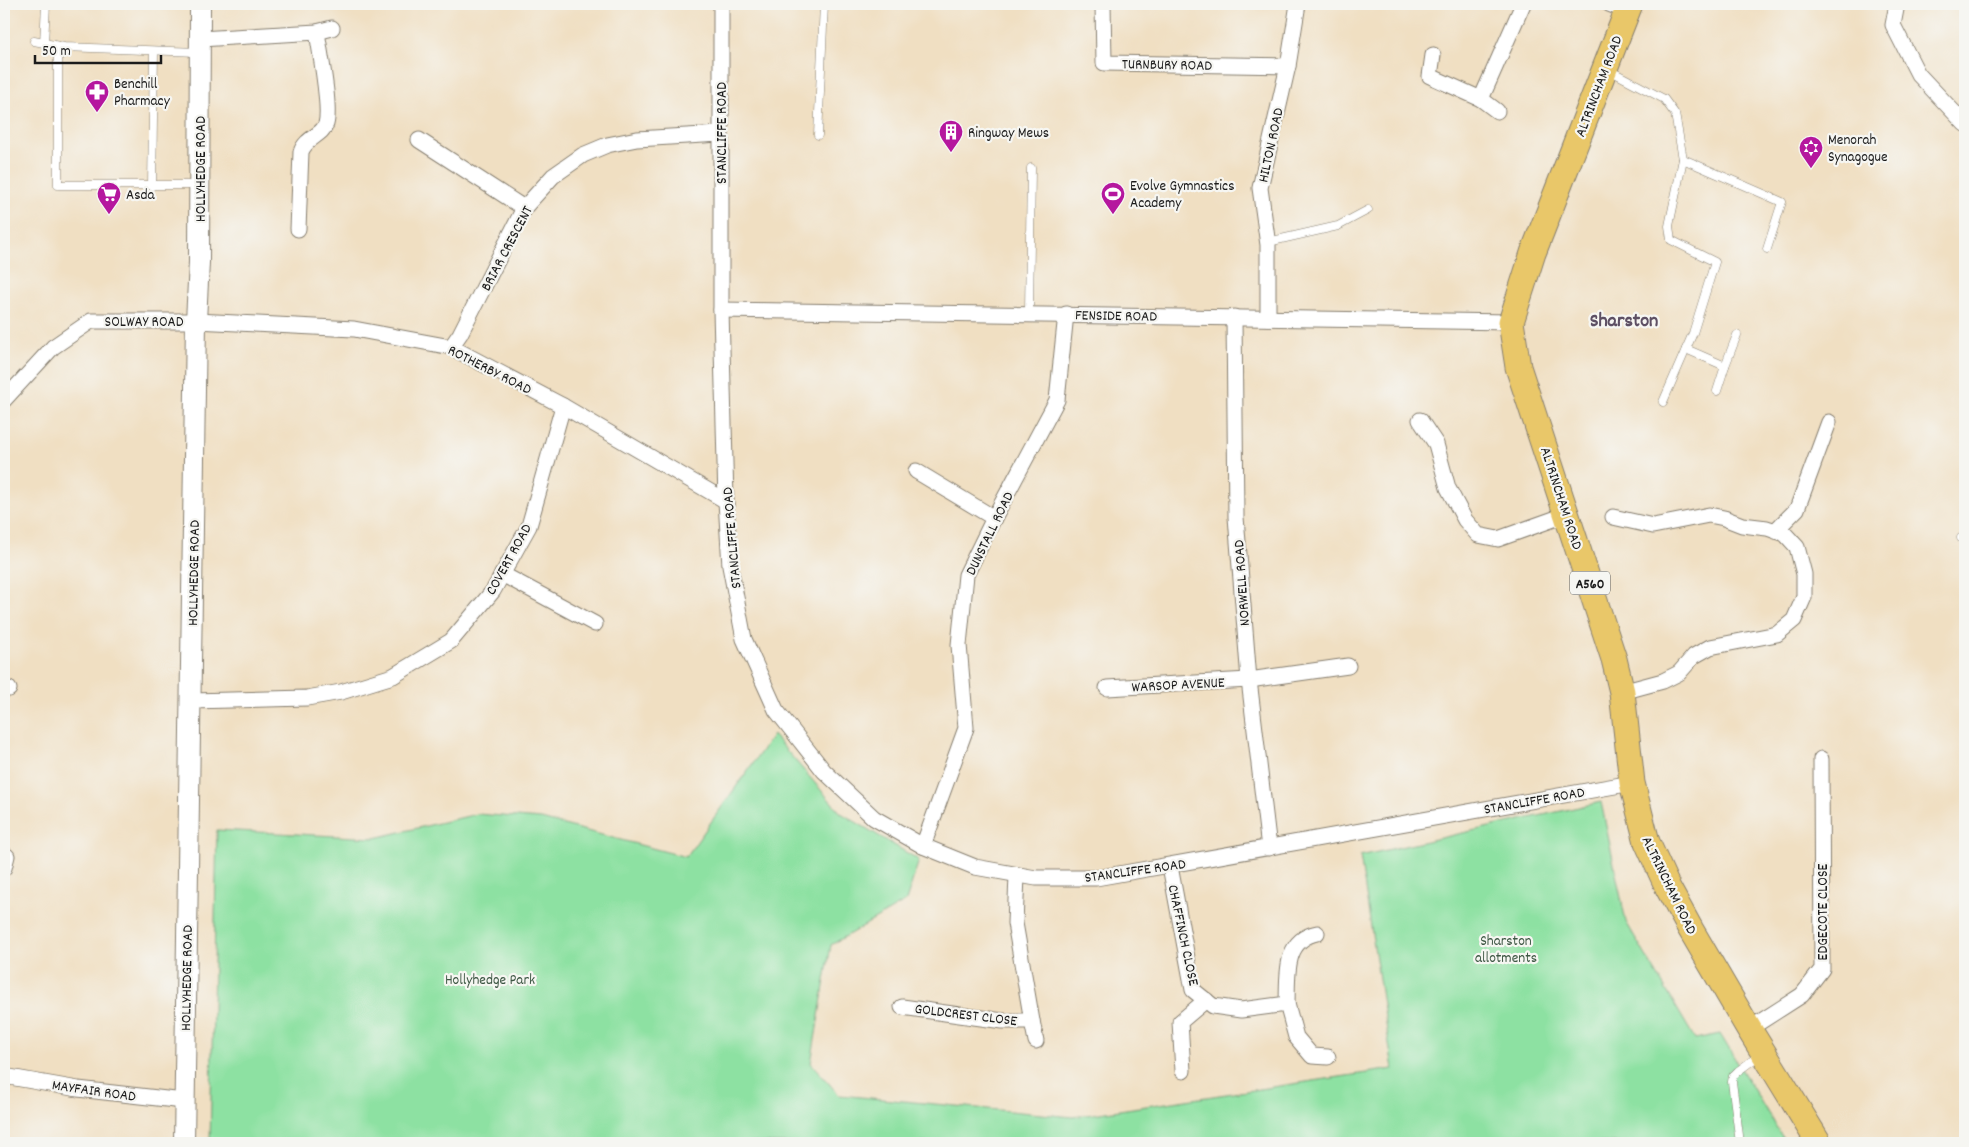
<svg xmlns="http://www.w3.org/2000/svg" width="1969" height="1147" font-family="Dekko,sans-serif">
	<rect width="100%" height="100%" fill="#f6f6f2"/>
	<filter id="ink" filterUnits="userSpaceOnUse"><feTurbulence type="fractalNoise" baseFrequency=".02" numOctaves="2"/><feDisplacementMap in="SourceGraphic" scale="10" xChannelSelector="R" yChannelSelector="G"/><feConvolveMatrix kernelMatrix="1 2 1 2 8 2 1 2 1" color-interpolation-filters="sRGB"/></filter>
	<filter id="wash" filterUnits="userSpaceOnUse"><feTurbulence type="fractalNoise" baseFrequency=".0096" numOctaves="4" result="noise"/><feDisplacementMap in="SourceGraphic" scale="20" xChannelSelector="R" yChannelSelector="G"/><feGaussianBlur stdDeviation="1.12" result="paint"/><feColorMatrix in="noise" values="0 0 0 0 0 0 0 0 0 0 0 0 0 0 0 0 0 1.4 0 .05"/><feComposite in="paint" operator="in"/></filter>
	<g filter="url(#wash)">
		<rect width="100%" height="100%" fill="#f0dfc2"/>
		<!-- green -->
		<path fill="#8de1a2" stroke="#547e5f" d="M773,735L841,813L919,860L906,901L831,945L811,1063L839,1095L1073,1117L1393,1069L1360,856L1601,802L1626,922L1695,1039L1720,1034L1786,1143H210L217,830L375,838L477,814L541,819L686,857Z"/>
	</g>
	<g filter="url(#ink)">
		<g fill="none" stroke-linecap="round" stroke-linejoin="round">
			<defs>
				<g id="service">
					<path d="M34,41L64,47L198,52"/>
					<path d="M44,43L46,4"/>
					<path d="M58,46V185H198"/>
					<path d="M1609,70L1664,99L1675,114L1683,159L1782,202L1767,249"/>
					<path d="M818,135L824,4"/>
					<path d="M152,186L154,51"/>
					<path d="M1268,242L1338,226L1368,210"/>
					<path d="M1029,313L1031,168"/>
					<path d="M1686,349L1725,366L1737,335"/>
					<path d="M1717,391L1725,366"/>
					<path d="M1663,402L1693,333L1715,262L1671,240L1669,226L1683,159"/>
					<path d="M1961,538H1965"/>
					<path d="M1740,1143L1732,1082L1733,1076L1738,1071L1761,1054"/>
				</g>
				<g id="minor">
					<path d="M721,4V310L726,501L730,566L744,639L776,710L824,771L874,818L923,846L975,867L1036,878H1096L1632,783"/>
					<path d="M1103,4L1104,63L1288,66"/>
					<path d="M1609,4L1627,11"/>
					<path d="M1897,4L1893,25L1918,74L1965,124"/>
					<path d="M200,39L317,32L332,28"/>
					<path d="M1433,55L1430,76L1481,99L1523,4"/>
					<path d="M1481,99L1497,111"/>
					<path d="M419,140L524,208"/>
					<path d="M298,229L301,152C306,137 322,136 326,124C331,107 320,52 317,32"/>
					<path d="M721,310L1511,322"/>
					<path d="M1234,317L1236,517L1249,680L1269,848"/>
					<path d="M1268,318V245L1260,188L1288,66L1298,4"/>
					<path d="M451,347L460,334L524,208L553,176L583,155L607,145L637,139L720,134"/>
					<path d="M4,400L53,347L91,321H196L354,329L451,347L563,406L726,501"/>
					<path d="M1420,420L1436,444L1448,488L1465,520L1478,535L1498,539L1568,514"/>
					<path d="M916,471L994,518"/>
					<path d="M1613,517L1653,526L1709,515L1724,518L1742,525L1767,528L1785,534L1797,547L1804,574V597L1794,620L1777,634L1710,647L1694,656L1679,673L1663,681L1622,692"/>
					<path d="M1775,531L1797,509L1829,422"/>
					<path d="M502,574L595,624"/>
					<path d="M4,687L9,689"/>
					<path d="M1107,688L1249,680L1348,666"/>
					<path d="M191,701L307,698L341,692L393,676L451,641L493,591L529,526L563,406"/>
					<path d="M923,846L966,728L959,645L966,575L994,518L1057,400L1066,314"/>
					<path d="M1170,866L1193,990L1213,1006L1241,1010L1287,1004C1288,976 1283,940 1317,933"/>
					<path d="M4,868L7,856"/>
					<path d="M1287,1004L1296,1037L1312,1056L1328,1057"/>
					<path d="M902,1007L1003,1021H1032L1015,923L1017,876"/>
					<path d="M1032,1021L1036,1041"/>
					<path d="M1749,1029L1802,995L1822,969L1821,759"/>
					<path d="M1183,1071L1180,1022L1206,1000"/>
					<path d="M4,1076L78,1089L184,1101"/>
				</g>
				<path id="tertiary" d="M184,1143L196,321L199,262L200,4"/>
				<path id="primary" d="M1630,4L1533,253L1511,322L1518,367L1614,659L1622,692L1632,783L1647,842L1668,888L1691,930L1749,1029L1819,1143"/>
			</defs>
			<!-- service casing -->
			<use href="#service" stroke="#867e6f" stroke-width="9"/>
			<!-- minor casing -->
			<use href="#minor" stroke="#867e6f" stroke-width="17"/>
			<!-- tertiary casing -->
			<use href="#tertiary" stroke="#867e6f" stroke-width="22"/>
			<!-- primary casing -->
			<use href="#primary" stroke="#867e6f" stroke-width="27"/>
			<!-- service -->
			<use href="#service" stroke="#fff" stroke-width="8"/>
			<!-- minor -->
			<use href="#minor" stroke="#fff" stroke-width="15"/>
			<!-- tertiary -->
			<use href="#tertiary" stroke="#fff" stroke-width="20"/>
			<!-- primary -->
			<use href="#primary" stroke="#e9c769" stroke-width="25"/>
		</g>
	</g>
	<!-- icons -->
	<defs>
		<symbol id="pharmacy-pin" viewBox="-11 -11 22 30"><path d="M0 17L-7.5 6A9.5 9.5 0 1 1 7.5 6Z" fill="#b5179e" stroke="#f6f6f2"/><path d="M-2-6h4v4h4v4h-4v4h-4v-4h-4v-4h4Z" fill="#fff"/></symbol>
		<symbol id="building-pin" viewBox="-11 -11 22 30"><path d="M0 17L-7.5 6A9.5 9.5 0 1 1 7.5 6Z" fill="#b5179e" stroke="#f6f6f2"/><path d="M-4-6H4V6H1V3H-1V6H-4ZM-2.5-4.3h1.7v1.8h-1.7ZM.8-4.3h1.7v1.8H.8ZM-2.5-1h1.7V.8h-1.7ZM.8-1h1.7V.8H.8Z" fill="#fff"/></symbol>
		<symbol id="synagogue-pin" viewBox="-11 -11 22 30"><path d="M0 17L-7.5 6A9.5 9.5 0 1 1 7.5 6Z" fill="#b5179e" stroke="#f6f6f2"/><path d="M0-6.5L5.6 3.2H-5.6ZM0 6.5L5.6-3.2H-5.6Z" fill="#fff"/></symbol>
		<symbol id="supermarket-pin" viewBox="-11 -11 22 30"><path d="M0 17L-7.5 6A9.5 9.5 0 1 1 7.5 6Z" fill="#b5179e" stroke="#f6f6f2"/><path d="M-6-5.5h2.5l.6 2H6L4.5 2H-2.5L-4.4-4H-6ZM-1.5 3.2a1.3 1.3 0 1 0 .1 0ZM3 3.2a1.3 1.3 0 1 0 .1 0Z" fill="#fff"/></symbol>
		<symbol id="stadium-pin" viewBox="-11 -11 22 30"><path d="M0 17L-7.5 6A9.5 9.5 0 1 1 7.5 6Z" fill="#b5179e" stroke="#f6f6f2"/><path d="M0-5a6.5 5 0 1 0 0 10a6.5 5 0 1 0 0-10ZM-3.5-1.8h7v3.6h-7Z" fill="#fff"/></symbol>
	</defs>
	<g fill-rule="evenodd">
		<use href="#pharmacy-pin" x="83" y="78" width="28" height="38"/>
		<use href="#building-pin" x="937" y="118" width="28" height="38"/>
		<use href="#synagogue-pin" x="1797" y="134" width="28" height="38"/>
		<use href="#supermarket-pin" x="95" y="180" width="28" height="38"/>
		<use href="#stadium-pin" x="1099" y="180" width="28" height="38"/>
	</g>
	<g text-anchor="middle" stroke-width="4.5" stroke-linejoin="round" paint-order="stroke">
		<!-- shield labels -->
		<rect fill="#f6f6f2" stroke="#5d5d5c" stroke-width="1" x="1570" y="571.5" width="40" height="23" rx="4"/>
		<g font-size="14" font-weight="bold" fill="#1c1c1c">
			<text x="1590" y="588">A560</text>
		</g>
		<!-- street labels -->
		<g font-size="15" fill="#1c1c1c" stroke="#f6f6f2">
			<text transform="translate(1167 64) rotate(1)" y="5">TURNBURY ROAD</text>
			<text transform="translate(1598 86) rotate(-69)" y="5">ALTRINCHAM ROAD</text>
			<text transform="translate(721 133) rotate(-90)" y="5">STANCLIFFE ROAD</text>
			<text transform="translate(1270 145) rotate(-78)" y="5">HILTON ROAD</text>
			<text transform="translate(200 169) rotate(-90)" y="5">HOLLYHEDGE ROAD</text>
			<text transform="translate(506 248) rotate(-62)" y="5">BRIAR CRESCENT</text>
			<text transform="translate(1116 315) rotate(1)" y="5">FENSIDE ROAD</text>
			<text x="144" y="326">SOLWAY ROAD</text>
			<text transform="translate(490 369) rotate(27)" y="5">ROTHERBY ROAD</text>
			<text transform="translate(1562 498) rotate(72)" y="5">ALTRINCHAM ROAD</text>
			<text transform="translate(989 533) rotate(-64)" y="5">DUNSTALL ROAD</text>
			<text transform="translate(731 538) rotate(-95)" y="5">STANCLIFFE ROAD</text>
			<text transform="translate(508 559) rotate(-61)" y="5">COVERT ROAD</text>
			<text transform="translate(193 573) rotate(-89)" y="5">HOLLYHEDGE ROAD</text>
			<text transform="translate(1241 583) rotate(-94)" y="5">NORWELL ROAD</text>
			<text transform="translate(1178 684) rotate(-3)" y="5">WARSOP AVENUE</text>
			<text transform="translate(1534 800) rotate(-10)" y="5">STANCLIFFE ROAD</text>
			<text transform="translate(1135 870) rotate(-8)" y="5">STANCLIFFE ROAD</text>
			<text transform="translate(1670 885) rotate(64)" y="5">ALTRINCHAM ROAD</text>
			<text transform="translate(1822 912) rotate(-90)" y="5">EDGECOTE CLOSE</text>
			<text transform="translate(1184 935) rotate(78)" y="5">CHAFFINCH CLOSE</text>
			<text transform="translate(186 978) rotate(-89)" y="5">HOLLYHEDGE ROAD</text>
			<text transform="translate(966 1014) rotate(7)" y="5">GOLDCREST CLOSE</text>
			<text transform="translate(94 1090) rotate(8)" y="5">MAYFAIR ROAD</text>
		</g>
		<!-- poi labels -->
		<g font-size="15" fill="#1c1c1c" stroke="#f6f6f2" text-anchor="start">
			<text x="114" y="88">Benchill<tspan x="114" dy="17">Pharmacy</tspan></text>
			<text x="968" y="137">Ringway Mews</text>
			<text x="1828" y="144">Menorah<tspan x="1828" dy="17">Synagogue</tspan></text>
			<text x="1130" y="190">Evolve Gymnastics<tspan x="1130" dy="17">Academy</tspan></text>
			<text x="126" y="199">Asda</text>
		</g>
		<!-- park labels -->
		<g font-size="15" fill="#3e5744" stroke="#f6f6f2">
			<text x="1506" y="945">Sharston<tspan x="1506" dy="17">allotments</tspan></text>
			<text x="490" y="984">Hollyhedge Park</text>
		</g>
		<!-- district labels -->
		<g font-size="20" font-weight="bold" fill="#5e5064" stroke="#f6f6f2">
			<text x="1624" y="326">Sharston</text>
		</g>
	</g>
	<!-- margin -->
	<rect width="1969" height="1147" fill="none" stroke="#f6f6f2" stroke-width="20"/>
	<!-- scale -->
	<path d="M35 55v8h126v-8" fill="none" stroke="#1c1c1c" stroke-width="2.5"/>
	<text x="42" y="55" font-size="15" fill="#1c1c1c" stroke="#f6f6f2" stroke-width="4" paint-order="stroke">50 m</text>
</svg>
